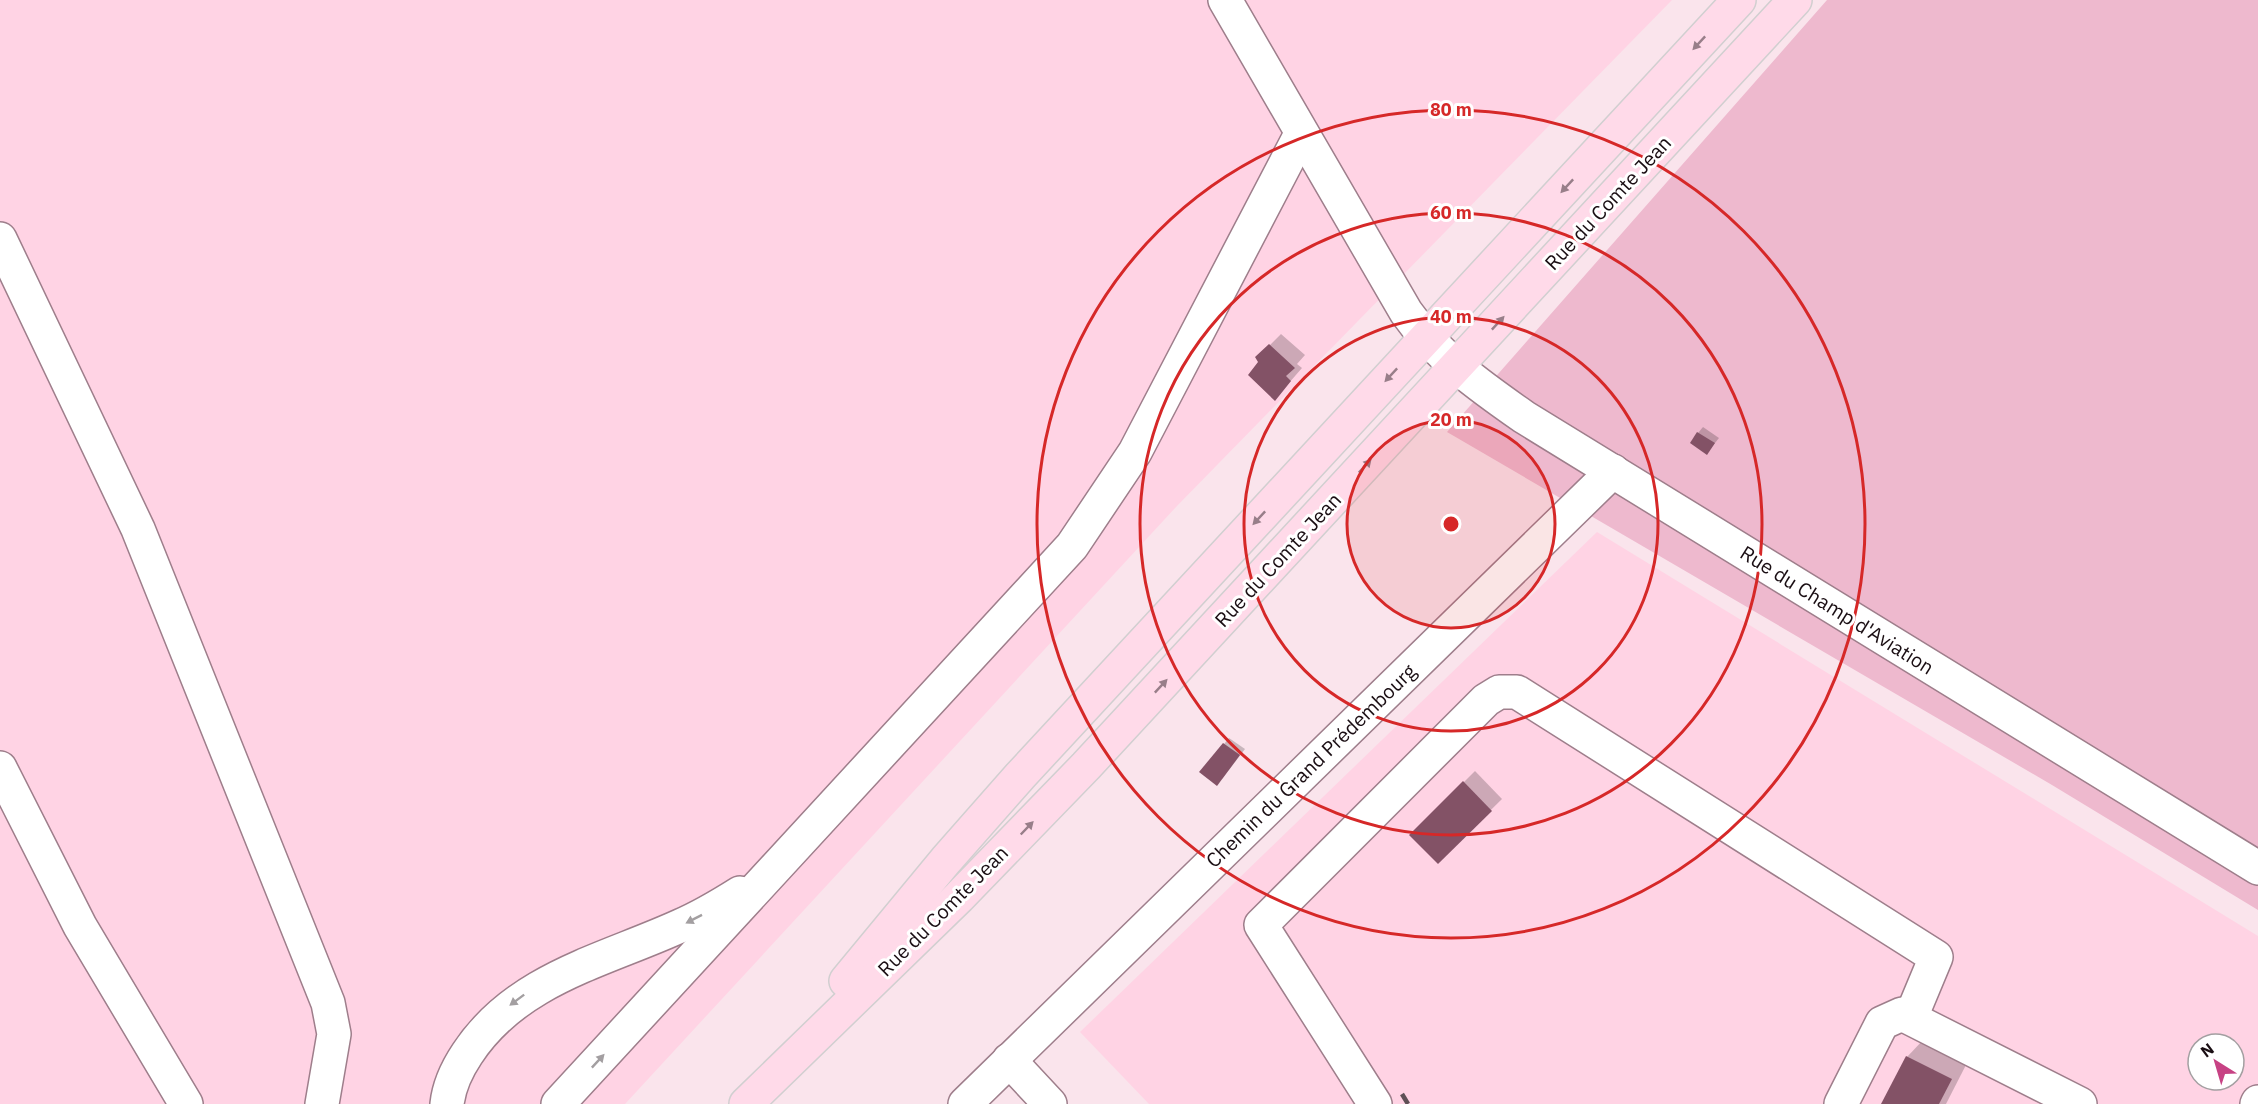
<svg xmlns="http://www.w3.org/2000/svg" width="2258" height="1104" font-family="'IBM Plex Sans',sans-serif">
	<rect width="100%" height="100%" fill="#fae4ec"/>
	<!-- built -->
	<g fill="#ffd3e4" fill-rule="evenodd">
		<path d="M0,0H1672L1176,507L625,1104H0Z"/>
		<path d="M1597,532L2258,936V1104H1149L1080,1032ZM2198,1044H2234V1080H2198Z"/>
	</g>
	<!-- green -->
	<path fill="#eeb9ce" d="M1827,0H2258V910L2052,785L1447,432Z"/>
	<!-- shadow -->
	<g fill="#0003">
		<path d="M1281,334L1305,355L1297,364L1302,368L1275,399L1257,358Z"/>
		<path d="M1703,427L1719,438L1707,453L1698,433Z"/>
		<path d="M1229,738L1245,749L1222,779L1201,772Z"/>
		<path d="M1475,771L1502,799L1438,862L1411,835Z"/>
		<path d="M1924,1039L1968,1061L1946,1104H1883L1907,1057Z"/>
	</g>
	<!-- building -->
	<g fill="#835266">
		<path d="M1269,344L1295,368L1286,376L1291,381L1275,401L1248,375L1258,362L1255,357Z"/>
		<path d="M1697,432L1715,443L1707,455L1690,443Z"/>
		<path d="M1223,743L1240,755L1217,786L1199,772Z"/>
		<path d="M1463,781L1492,811L1438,864L1409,835Z"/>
		<path d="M1906,1056L1952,1079L1939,1104H1881Z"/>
	</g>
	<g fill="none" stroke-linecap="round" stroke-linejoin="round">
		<defs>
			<g id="minor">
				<path d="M1225,0L1406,312C1436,355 1481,387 1524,417L2258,868"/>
				<path d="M0,239L138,529L328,1003L334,1034L322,1104"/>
				<path d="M0,768L80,926L186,1104"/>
				<path d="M1009,1060L1050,1104"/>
				<path d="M447,1104C449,1086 457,1069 467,1054C516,979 603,961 680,926C701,917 721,905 740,893"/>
				<path d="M558,1104L1072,546L1135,452L1301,134"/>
				<path d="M965,1104L1613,471"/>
				<path d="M1375,1104L1261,925L1486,700L1499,692H1517L1936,957L1911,1017"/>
				<path d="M1841,1104L1882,1023L1902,1014L2080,1104"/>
				<path d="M2257,1104L2258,1102"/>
			</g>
			<g id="major">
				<path d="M846,981L946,860L1020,776L1739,0"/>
				<path d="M746,1104L959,897L1086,766L1795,0"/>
			</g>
		</defs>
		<!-- minor casing -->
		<use href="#minor" stroke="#9e7e8b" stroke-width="36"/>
		<!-- major casing -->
		<use href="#major" stroke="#d1cfd0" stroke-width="36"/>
		<!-- minor -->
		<use href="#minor" stroke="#fff" stroke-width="33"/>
		<!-- major -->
		<use href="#major" stroke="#ffdae9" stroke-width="33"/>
		<!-- rail -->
		<path stroke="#5f5056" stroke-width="4.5" stroke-dasharray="12 6" stroke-linecap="butt" d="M1402,1094L1408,1104"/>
	</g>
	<!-- one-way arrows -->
	<defs><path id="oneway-solid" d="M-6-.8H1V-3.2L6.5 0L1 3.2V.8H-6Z" transform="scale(1.5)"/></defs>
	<g fill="#987e89">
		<use href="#oneway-solid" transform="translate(1699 43) rotate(133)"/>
		<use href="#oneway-solid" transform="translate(1567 186) rotate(133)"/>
		<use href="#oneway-solid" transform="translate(1498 323) rotate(-47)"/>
		<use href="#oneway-solid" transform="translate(1391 375) rotate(133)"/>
		<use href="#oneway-solid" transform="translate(1365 466) rotate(-47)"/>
		<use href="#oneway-solid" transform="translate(1259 518) rotate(133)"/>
		<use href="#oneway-solid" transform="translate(1161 686) rotate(-47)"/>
		<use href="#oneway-solid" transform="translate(1027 828) rotate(-46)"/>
	</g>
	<g fill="#a39fa1">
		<use href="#oneway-solid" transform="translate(694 919) rotate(153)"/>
		<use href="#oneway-solid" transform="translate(517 1000) rotate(143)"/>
		<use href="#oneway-solid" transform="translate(598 1061) rotate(-47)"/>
	</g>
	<!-- distance rings -->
	<circle cx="1451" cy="524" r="104" fill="#d62828" fill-opacity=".12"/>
	<g fill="none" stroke="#d62828" stroke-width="3">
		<circle cx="1451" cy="524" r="104"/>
		<circle cx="1451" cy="524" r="207"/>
		<circle cx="1451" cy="524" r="311"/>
		<circle cx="1451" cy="524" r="414"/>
	</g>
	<g text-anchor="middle" stroke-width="6" stroke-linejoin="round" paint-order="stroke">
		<!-- street labels -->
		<g font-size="20" fill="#1a0e13" stroke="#fff">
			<text transform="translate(1608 203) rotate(-47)" y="7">Rue du Comte Jean</text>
			<text transform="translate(1278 560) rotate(-47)" y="7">Rue du Comte Jean</text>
			<text transform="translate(1837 610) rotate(32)" y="7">Rue du Champ d'Aviation</text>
			<text transform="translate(1311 766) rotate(-44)" y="7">Chemin du Grand Prédembourg</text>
			<text transform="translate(943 911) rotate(-45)" y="7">Rue du Comte Jean</text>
		</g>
	</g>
	<circle cx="1451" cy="524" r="9" fill="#d62828" stroke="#fff" stroke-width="3"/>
	<g font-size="18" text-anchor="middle" font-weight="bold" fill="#d62828" stroke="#fff" stroke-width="6" stroke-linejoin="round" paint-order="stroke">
		<text x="1451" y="116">80 m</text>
		<text x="1451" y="219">60 m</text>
		<text x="1451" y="323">40 m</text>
		<text x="1451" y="426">20 m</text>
	</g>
	<!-- north arrow -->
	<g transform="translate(2216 1062) rotate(323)"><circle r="28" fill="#ffffff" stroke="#a39fa1" stroke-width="1.5"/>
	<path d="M0-4.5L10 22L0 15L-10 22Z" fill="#c74284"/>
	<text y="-9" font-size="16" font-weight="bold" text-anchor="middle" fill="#1a0e13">N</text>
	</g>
</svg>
